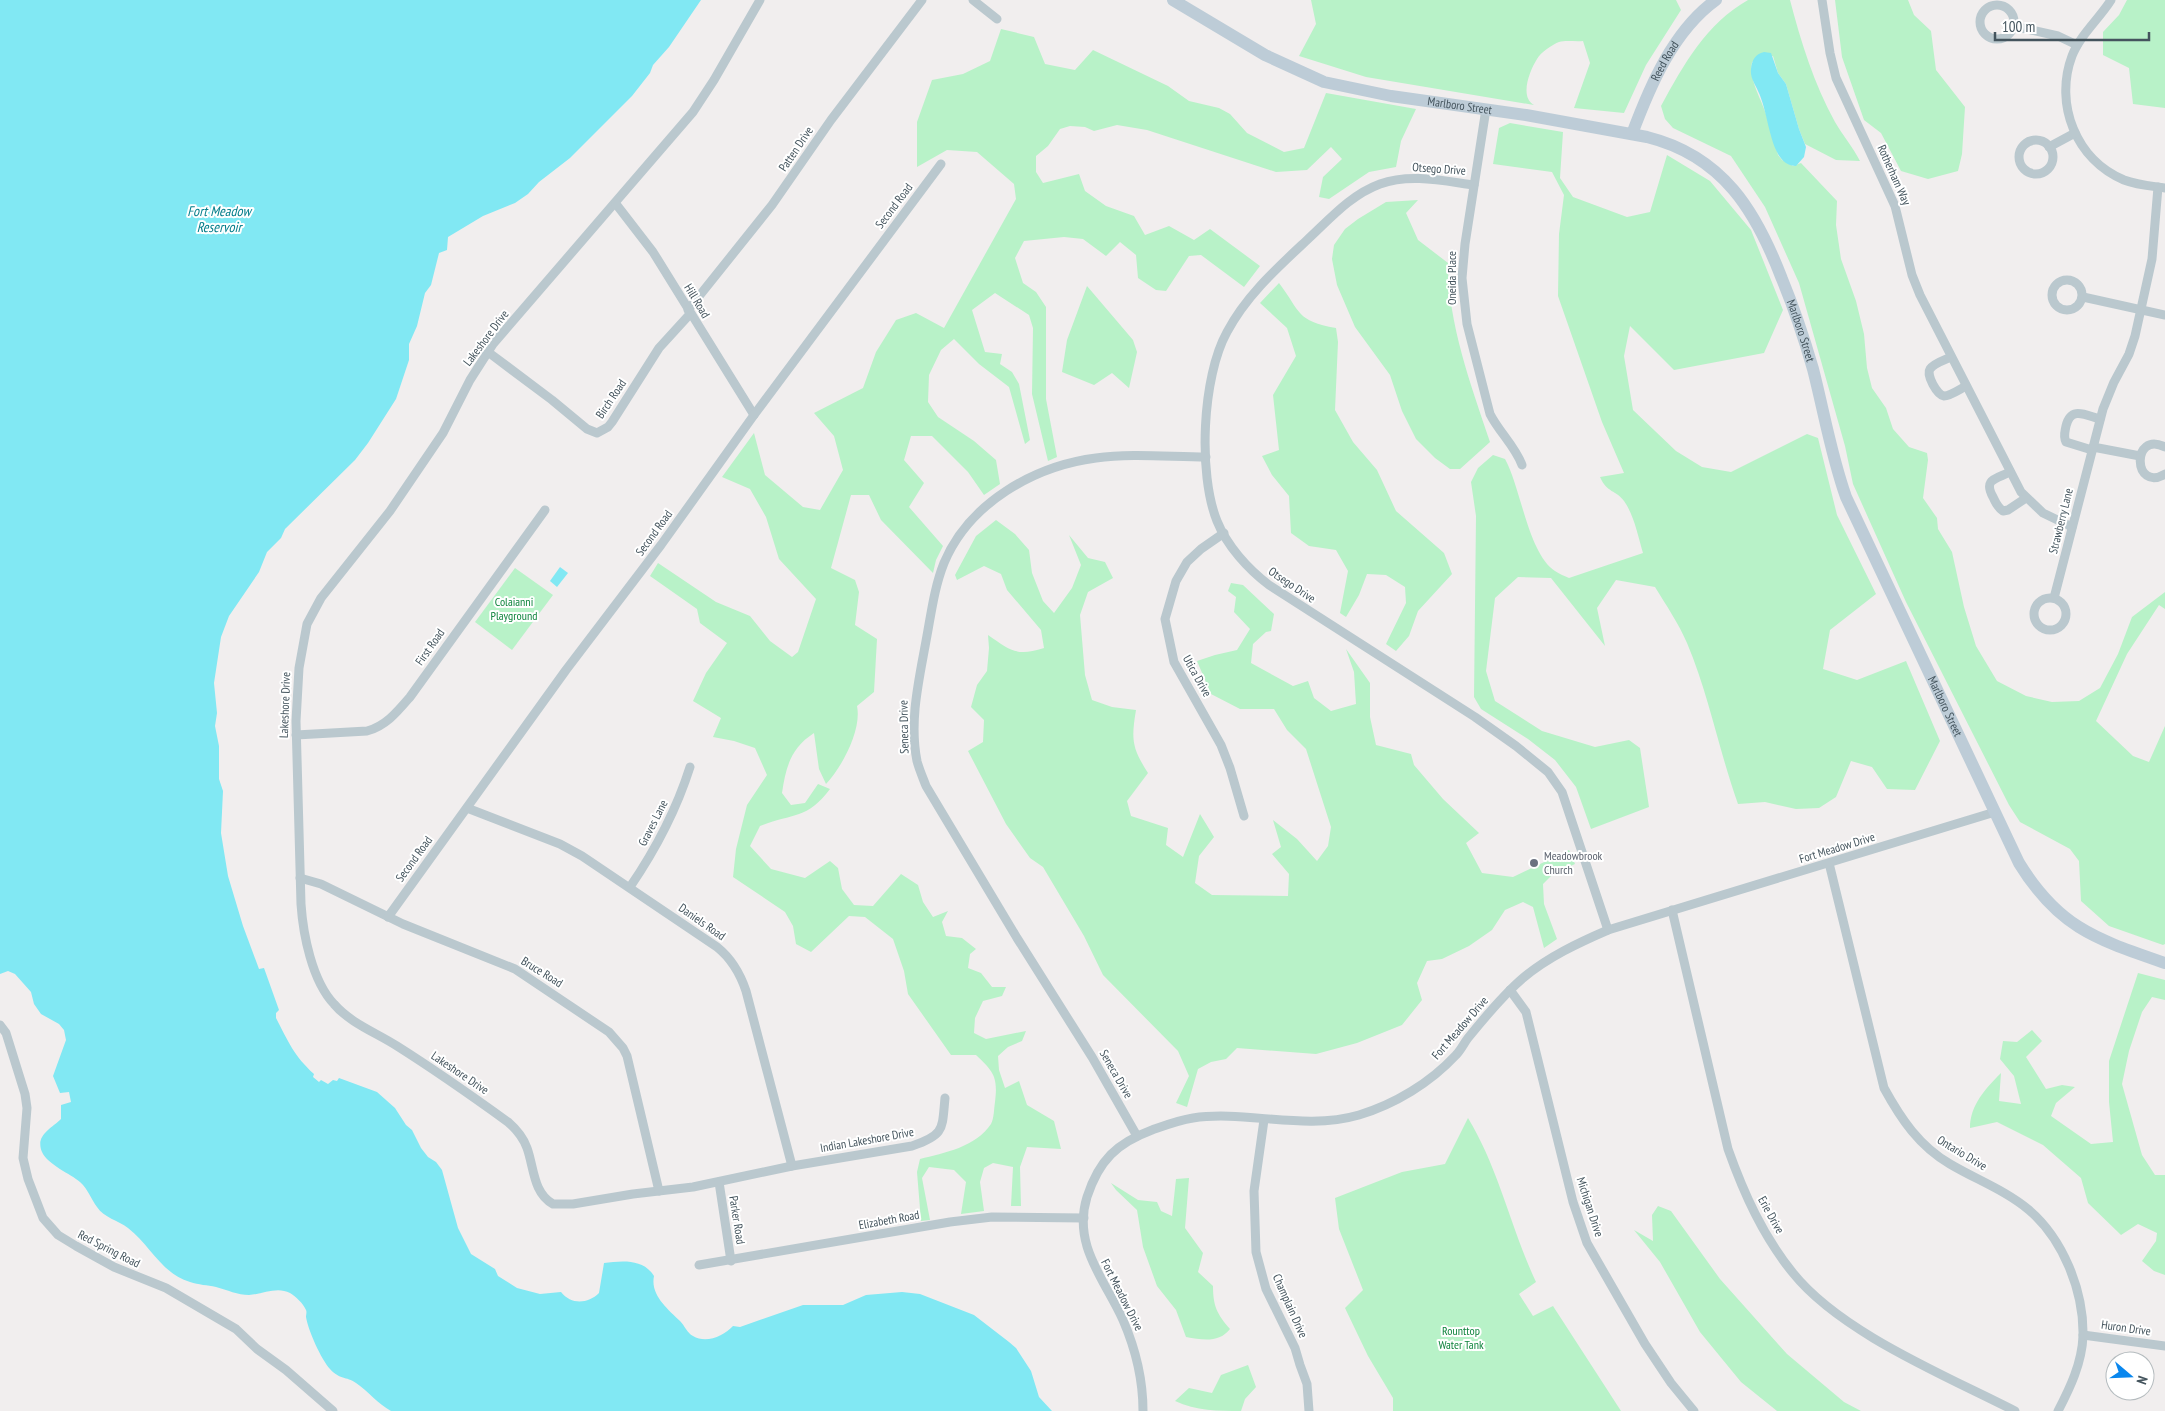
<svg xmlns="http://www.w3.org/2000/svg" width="2165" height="1411" font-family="'PT Sans Narrow',sans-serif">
	<rect width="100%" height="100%" fill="#f1eeee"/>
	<!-- green -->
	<g fill="#b8f2c8">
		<path d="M1311,0H1676L1681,10L1646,65L1624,113L1574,108L1590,63L1583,41C1576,42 1566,40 1559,42C1553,44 1540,53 1537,59C1530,70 1519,97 1534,105L1366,77L1299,56L1316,24Z"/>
		<path d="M1748,0H1790C1801,42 1814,84 1835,122C1843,136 1853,147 1860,161L1836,160L1805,144L1799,129L1786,84L1778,73L1773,56L1752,62C1749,80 1760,96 1766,114C1770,127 1774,141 1778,155L1782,160L1793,166L1801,163L1837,201L1836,225L1841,259L1856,301L1864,334L1867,368L1872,388L1886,408L1893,429L1909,447L1927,453L1928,460L1923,498L1937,518L1938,529L1952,552L1964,607L1976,646L1997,681L2026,696L2052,702L2079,701L2100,688L2118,654L2132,617L2165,592V609L2159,605L2127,654L2096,721L2133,756L2149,762L2165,726V944L2163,945L2109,926L2081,901L2079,861L2070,849L2020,822L2009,805L1906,602L1853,484L1845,446L1799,283L1765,207L1731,156L1673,128L1665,119L1661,106C1684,64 1706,24 1748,0Z"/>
		<path d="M1835,0H1908L1914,15L1931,31L1936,70L1965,107L1962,154L1958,171L1928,179L1901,171L1881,133L1864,120L1842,57Z"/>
		<path d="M2127,0H2165V108L2133,104L2129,68L2103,55V32L2119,15Z"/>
		<path d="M1001,29L1034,37L1045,64L1075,70L1093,50L1168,86L1189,101L1219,108L1230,114L1247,133L1284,152L1304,148L1326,93L1416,109L1401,141L1396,167L1369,172L1329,199L1319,197L1323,177L1342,159L1331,147L1307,170L1276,172L1147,130L1117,125L1094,131L1085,127L1070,126L1060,129L1048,146L1036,156V172L1043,183L1079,174L1085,191L1106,206L1134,216L1145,235L1169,226L1194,240L1210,229L1260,266L1244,287L1201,255L1189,256L1166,291L1156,290L1138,278L1136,255L1120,242L1106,256L1083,239L1064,237L1024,241L1015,258L1023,283L1036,292L1046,307V399L1057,457L1048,461L1032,394L1033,328L1029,315L995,293L972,310L985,352L1002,354L1000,364L1012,372L1019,384L1030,440L1025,444L1009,387L979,364L954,339L941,350L929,375L928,402L938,417L974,441L996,460L1000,484L984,495L968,472L932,436H911L904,460L924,483L909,507L943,546L936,560L933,573L881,520L869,495H851L831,568L855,580L859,592L855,625L877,639L874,692L857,706C862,730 842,767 826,784L819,769L814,733C791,748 786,766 782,793L791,805L805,803L818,784L830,789C807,820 792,813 760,826L750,846L771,869L805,878L830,861L838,868L842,889L854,905L873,906L901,874L918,885L923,902L933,917L948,911L942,922L946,936L962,938L976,949L970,954L968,968L981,973L992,987H1006L1002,996L983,1001L975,1018L974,1033L986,1039L1026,1031L1022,1041L1008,1047L998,1056L999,1070L1005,1088L1019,1081L1027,1105L1054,1121L1061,1149L1027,1147L1020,1167L1021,1206H1011L1013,1167L993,1163L984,1168L980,1182L984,1211L961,1214L966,1182L954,1170L929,1167L922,1178L930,1220L921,1221L917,1172L920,1159C944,1153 976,1147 991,1124C994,1119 994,1108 995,1102C998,1077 994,1072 976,1055H951L908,994L904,971L893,939L865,917L849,916L811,952L796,944L793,926L785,912L733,877L736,849L747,805L767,775L755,748L734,741L713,737L721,718L693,701L706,673L727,643L700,623L697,609L650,576L658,563L716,602L750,616L770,641L792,657L798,652L816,599L779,559L766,517L750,489L722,477L754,433L765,475L803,507L820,510L843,470L834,436L814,413L863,388L876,352L896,320L916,313L944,328L1016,199L1014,184L977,152L947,150L917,167V122L932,80L963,74L990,61Z"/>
		<path d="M1510,123L1563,132L1560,178L1573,197L1627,217L1650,212L1667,155L1710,181L1751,230L1783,310L1764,353L1674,370L1630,326L1624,356L1633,410L1676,451L1702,467L1731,472L1807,434L1818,438L1837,515L1876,594L1830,630L1823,669L1857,680L1906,661L1940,741L1915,790L1887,789L1872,767L1851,761L1836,797L1819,808L1796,809L1765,802L1738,804C1719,751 1709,695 1687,643C1679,624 1666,605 1655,587L1616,580L1597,608L1605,646L1551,578L1518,577L1495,598L1486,671L1495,701L1542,731L1595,747L1629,740L1640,748L1649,807L1591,829L1576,787L1555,760L1528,739L1481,709L1474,697L1476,516L1471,482L1478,468L1493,455L1505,459C1521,488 1528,553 1555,571C1559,574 1565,576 1569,578L1643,553C1638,536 1634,515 1624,501C1616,490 1607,493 1600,477L1624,473L1602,422L1558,296L1559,234L1564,195L1552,172L1493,164L1499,128Z"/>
		<path d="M1418,200L1406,213L1418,240L1448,263C1448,324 1471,385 1490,442L1460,469H1450L1435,458L1416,439L1402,411L1390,375L1355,327L1337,285L1332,259L1334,245L1345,229L1358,219L1386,202Z"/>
		<path d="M1279,283C1301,312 1296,321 1336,328L1338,342L1335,410L1353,442L1377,470L1396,511L1444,553L1452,574L1418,611L1409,636L1396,651L1386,644L1406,603L1405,587L1386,575L1367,574L1359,595L1346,617L1340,613L1348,571L1336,550L1309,546L1291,533L1289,496L1272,475L1262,456L1279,450L1273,395L1296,356L1287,328L1260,303Z"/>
		<path d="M1087,286L1133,340L1137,352L1129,388L1112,373L1094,385L1062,372L1067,340Z"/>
		<path d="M996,520L1015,534L1029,550L1032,573L1043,601L1054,613L1072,588L1081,565L1069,535L1088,558L1105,562L1113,578L1088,592L1080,615L1085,675L1092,700L1112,707L1136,710C1131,740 1132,748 1148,773L1127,801L1131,816L1168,828L1166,845L1183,857L1200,814L1214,837L1199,856L1195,883L1212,895L1288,896L1289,874L1272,854L1281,847L1273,820L1297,839L1317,861L1328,846L1331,827L1306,749L1287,730L1274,709H1240L1211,694L1197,661L1215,655L1237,650L1250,629L1234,612L1236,597L1228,591L1231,583L1243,585L1274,614L1271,631L1266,632L1253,644L1251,663L1293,686L1308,681L1314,698L1331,711L1356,704L1354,672L1346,649L1370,683V717L1376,745L1411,754L1414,765L1443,799L1479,833L1466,843L1482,873L1513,877L1569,850L1575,864L1554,873L1543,884L1544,904L1557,939L1544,948L1533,907L1523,902L1505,910L1492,930L1469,946L1442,959L1427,961L1417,983L1422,1000L1402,1025L1357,1043L1316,1054L1237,1048L1226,1059L1211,1062L1198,1069L1187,1107L1176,1103L1189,1076L1178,1051L1103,975L1084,936L1043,867L1030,858L1006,824L968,751L983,742L984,720L971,707L977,685L987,671L989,648L988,635C1010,650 1016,657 1044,648L1041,630L1007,590L1001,574L984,566L957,580L955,575L976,536Z"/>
		<path d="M515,568L553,595L512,650L475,622Z"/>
		<path d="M2138,973L2165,980V1000L2152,997L2142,1012L2129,1051L2122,1084L2142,1155L2155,1175H2165V1275L2154,1271L2142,1261L2156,1241L2157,1233L2138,1224L2121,1235L2088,1203L2081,1178L2043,1145L1997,1122L1970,1128C1970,1105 1986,1088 2001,1073L1999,1101L2021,1104L2014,1076L2000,1059L2003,1041L2017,1042L2032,1030L2042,1041L2026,1057L2046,1089L2062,1085L2075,1087L2056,1103L2051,1116L2091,1144L2113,1142L2109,1102V1061Z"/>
		<path d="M1468,1118C1499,1169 1511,1229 1536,1282L1519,1294L1533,1316L1553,1306L1621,1411H1393V1398L1368,1356L1345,1308L1363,1290L1339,1229L1335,1198L1402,1172L1445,1164Z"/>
		<path d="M1189,1178L1185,1228L1203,1253L1198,1272L1213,1286C1213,1306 1217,1314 1230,1329C1219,1343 1203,1340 1186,1337L1176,1310L1157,1286L1143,1247L1137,1210L1116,1190L1111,1183L1138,1200L1157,1202L1161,1211L1172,1216L1176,1179Z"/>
		<path d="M1658,1206L1671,1211L1720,1279L1787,1354L1844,1402L1861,1411H1777L1741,1382L1700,1332L1660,1262L1634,1230L1653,1241L1652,1215Z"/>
		<path d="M1248,1365L1256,1387L1245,1399L1241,1411C1218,1411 1196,1411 1175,1401L1189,1388L1212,1393L1221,1375Z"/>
	</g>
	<!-- water -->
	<g fill="#81e8f3">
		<path d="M0,0H701L669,47L653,65L650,73L632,96L570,158L539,182L528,194L515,203L483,216L448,237L447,250L439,253L431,285L425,293L417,326L409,344V360L396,399L368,443L355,460L285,529L281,538L267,552L259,572L229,616L221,637L214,683L217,713L215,726L219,746V779L223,791L221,833L228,876L243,926L259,969L264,968L279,1010L276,1013V1018C288,1041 294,1056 314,1074L313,1077L319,1082L321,1080L328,1084L333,1080L337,1081L339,1078L377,1092L395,1108L406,1125L412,1130L421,1148L428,1157L436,1162L442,1170L458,1228L471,1254L495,1269L498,1276L517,1288L540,1294L561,1292C571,1305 588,1304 599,1293L604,1263C621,1261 643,1258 654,1276C650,1295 668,1309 680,1321C685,1326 687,1333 693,1336C706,1344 724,1336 733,1326L740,1327L803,1305H843L866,1295L902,1292L920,1294L974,1315L1009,1342L1016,1348L1031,1371L1039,1397L1052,1411H391C378,1404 368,1391 356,1383C346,1376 340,1380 330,1369C321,1359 308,1330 306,1317C306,1315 307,1312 306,1310C303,1303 296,1297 290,1293C277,1286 263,1294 249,1295C238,1295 227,1290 216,1287C207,1285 199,1285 190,1282C161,1273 151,1246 128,1228C118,1220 104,1218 97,1207C91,1199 88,1189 80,1182C71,1174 48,1165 42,1152C35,1135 51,1129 61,1119V1105L71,1102L69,1092L60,1093L53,1076L66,1040L64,1030L59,1024L41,1014L34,1004L31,992L15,974L8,971L0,974Z"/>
		<path d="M1764,52L1771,53L1778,73L1786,84L1799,129L1806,147L1804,157L1796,166C1790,166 1784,163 1780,157C1769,142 1767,109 1758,91C1755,84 1750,78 1751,69C1752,60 1755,54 1764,52Z"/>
		<path d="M560,567L568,573L557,587L550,581Z"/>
	</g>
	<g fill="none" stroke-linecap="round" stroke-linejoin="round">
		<!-- street -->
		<g stroke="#bac8ce" stroke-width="9">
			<path d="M760,0L714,80L693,112L493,344L470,380L443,433L390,511L321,598L307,624L299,668L296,721L301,904C303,934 312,981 334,1004C350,1023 377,1033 397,1046C435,1070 472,1096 508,1122C516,1129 523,1137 527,1148C534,1167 533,1193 553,1204H573L633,1194L693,1187L792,1166L912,1146C945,1135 942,1129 945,1098"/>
			<path d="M973,0L997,19"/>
			<path d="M1822,0L1830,53L1836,78L1895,206L1912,275L1920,295L2021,492L2043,513L2072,527"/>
			<path d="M2111,0C2099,19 2080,35 2072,56C2054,104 2076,160 2124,180C2137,185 2151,186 2165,188"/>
			<circle cx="1997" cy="22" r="17"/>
			<path d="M2013,26L2058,36L2077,45"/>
			<path d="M1486,109L1465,244L1462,278L1467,324L1490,414C1499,432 1515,446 1522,465"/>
			<circle cx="2036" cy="157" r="17"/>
			<path d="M2049,147L2075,133"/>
			<path d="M1474,185C1444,181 1410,173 1380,184C1350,195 1329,220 1306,241C1276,269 1246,296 1227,332C1202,377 1198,474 1217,521C1227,546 1248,569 1269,585L1475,717L1516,746L1548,772L1562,792L1608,930"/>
			<path d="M616,204L653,252L754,415"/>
			<circle cx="2067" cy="295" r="15"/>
			<path d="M2083,297L2165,315"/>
			<path d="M688,310L772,205L831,120L922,0"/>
			<path d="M488,352L552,400L587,429L597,433L608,427L612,422L659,348L690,314"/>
			<path d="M1951,357C1945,360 1934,363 1930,369C1926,375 1937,395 1944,396C1950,396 1960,389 1966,386"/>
			<path d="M2093,447L2140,456"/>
			<path d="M2165,447C2131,430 2133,493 2165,474"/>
			<path d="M2092,450L2066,442C2063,436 2065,432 2066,426C2071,406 2085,415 2100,419"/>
			<path d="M2010,472C1996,479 1983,479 1993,497C1996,503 1997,507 2003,511L2008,510L2026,498"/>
			<path d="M1224,533L1201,549L1187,562L1176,581L1165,619L1174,662L1221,745L1230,768L1244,816"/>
			<circle cx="2050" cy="614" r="16"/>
			<path d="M2054,598L2103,409L2114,382L2129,354L2135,336L2152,259L2158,187"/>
			<path d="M296,735L367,731C386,726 398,711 410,697L545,510"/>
			<path d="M467,808L560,844L582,856L717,947C732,959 740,973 746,991L792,1166"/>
			<path d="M1829,863L1884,1088C1901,1119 1919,1146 1950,1164C1977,1180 2005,1190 2029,1210C2063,1239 2084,1291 2083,1336C2082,1363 2070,1388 2058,1411"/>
			<path d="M300,878L321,884L403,924L515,969L609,1032L623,1048L627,1056L659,1191"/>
			<path d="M630,887C656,849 676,811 690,767"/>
			<path d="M1672,910L1728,1149C1744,1194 1763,1236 1793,1273C1841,1333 1947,1376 2015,1411"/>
			<path d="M388,917L566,670L661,545L754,415L941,164"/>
			<path d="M1510,990L1526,1012L1573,1202L1587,1243L1645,1344L1671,1383L1694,1411"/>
			<path d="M0,1025L6,1033L25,1094L27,1108L23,1158L28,1179L43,1218L58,1235L76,1246L114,1267L166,1288L236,1329L257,1349L286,1370L333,1411"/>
			<path d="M1264,1120L1254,1191L1256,1252L1266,1289L1295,1348L1300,1365L1307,1384L1309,1411"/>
			<path d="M1137,1136L1092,1057L1017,938L926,786C923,778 919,769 917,761C909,721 919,680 926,641C931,615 934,588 944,563C969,503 1034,466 1096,458C1131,453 1171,457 1206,457"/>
			<path d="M719,1182L731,1261"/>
			<path d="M699,1265L950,1222L992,1217L1084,1218"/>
			<path d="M2083,1335L2165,1346"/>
			<path d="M1143,1411C1143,1379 1136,1350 1123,1320C1105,1280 1072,1245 1087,1197C1099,1160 1117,1143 1152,1130C1166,1125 1179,1120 1193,1118C1246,1110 1304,1131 1359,1115C1395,1104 1430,1083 1456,1055C1461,1050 1464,1043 1468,1038C1485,1017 1503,995 1523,978C1548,957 1578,943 1608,930L1995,812"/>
		</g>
		<!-- secondary -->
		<g stroke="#bdccd7" stroke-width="12">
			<path id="s1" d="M1173,0L1265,55L1324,82L1391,96L1526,115L1647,137C1723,156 1756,211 1782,279C1794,308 1804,338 1813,369C1824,412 1831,455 1846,497L2019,863C2059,928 2096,939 2165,963"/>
			<path id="s2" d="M1632,134C1650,86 1673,31 1716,0"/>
		</g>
	</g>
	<!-- markers -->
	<circle fill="#6b7280" stroke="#fff" stroke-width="2" cx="1534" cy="863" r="5"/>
	<g text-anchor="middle" stroke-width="4" stroke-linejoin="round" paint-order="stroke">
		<!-- street labels -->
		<g font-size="12" fill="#44545d" stroke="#fff">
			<text dy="4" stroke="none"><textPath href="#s2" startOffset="80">Reed Road</textPath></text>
			<text dy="4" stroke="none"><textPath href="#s1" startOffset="310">Marlboro Street</textPath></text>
			<text transform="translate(796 149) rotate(-56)" y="4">Patten Drive</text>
			<text transform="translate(1439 169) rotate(4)" y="4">Otsego Drive</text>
			<text transform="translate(1894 175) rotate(66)" y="4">Rotherham Way</text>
			<text transform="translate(894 206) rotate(-53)" y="4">Second Road</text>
			<text transform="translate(1452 278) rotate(-90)" y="4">Oneida Place</text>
			<text transform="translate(697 301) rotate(59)" y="4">Hill Road</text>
			<text dy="4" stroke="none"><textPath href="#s1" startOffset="760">Marlboro Street</textPath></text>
			<text transform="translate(486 338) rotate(-53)" y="4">Lakeshore Drive</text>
			<text transform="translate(611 399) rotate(-56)" y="4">Birch Road</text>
			<text transform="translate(2061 521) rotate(-76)" y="4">Strawberry Lane</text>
			<text transform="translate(654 533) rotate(-54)" y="4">Second Road</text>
			<text transform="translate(1292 585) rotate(34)" y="4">Otsego Drive</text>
			<text transform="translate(430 647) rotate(-55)" y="4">First Road</text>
			<text transform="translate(1197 676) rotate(61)" y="4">Utica Drive</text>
			<text transform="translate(285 705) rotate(-88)" y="4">Lakeshore Drive</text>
			<text dy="4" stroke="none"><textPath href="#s1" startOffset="1164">Marlboro Street</textPath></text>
			<text transform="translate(904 727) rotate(-91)" y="4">Seneca Drive</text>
			<text transform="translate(653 823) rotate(-63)" y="4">Graves Lane</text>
			<text transform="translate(1837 848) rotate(-17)" y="4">Fort Meadow Drive</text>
			<text transform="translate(414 859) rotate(-54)" y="4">Second Road</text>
			<text transform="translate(702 922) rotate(35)" y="4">Daniels Road</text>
			<text transform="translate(542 972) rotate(32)" y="4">Bruce Road</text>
			<text transform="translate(1460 1028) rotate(-49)" y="4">Fort Meadow Drive</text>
			<text transform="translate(460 1073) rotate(34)" y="4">Lakeshore Drive</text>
			<text transform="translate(1116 1074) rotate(60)" y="4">Seneca Drive</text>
			<text transform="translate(867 1140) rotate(-10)" y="4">Indian Lakeshore Drive</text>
			<text transform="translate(1962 1153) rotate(31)" y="4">Ontario Drive</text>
			<text transform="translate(1590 1207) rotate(72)" y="4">Michigan Drive</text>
			<text transform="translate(1771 1215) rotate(61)" y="4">Erie Drive</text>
			<text transform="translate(737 1220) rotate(81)" y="4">Parker Road</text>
			<text transform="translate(889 1220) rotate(-10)" y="4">Elizabeth Road</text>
			<text transform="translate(109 1249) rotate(27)" y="4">Red Spring Road</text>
			<text transform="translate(1122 1295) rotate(63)" y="4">Fort Meadow Drive</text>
			<text transform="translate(1290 1306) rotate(66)" y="4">Champlain Drive</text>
			<text transform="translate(2126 1328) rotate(8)" y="4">Huron Drive</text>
		</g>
		<!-- park labels -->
		<g font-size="12" fill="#0f843d" stroke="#fff">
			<text x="514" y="606">Colaianni<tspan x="514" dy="14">Playground</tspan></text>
			<text x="1461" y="1335">Rounttop<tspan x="1461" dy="14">Water Tank</tspan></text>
		</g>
		<!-- worship labels -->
		<g font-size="12" fill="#5b616d" stroke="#fff" text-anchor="start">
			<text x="1544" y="860">Meadowbrook<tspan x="1544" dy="14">Church</tspan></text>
		</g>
		<!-- water labels -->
		<g font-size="14" font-style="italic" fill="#047e8b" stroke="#fff">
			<text x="219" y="216">Fort Meadow<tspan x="219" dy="16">Reservoir</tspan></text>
		</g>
	</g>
	<!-- north arrow -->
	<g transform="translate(2130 1376) rotate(109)"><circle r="24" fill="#ffffff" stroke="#b4bbbe"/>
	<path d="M0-4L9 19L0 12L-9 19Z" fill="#0a87ee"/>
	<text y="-8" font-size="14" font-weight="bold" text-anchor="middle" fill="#44545d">N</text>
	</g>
	<!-- scale -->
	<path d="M1995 32v8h154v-8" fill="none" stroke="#44545d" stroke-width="2.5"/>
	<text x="2002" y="32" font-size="15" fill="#44545d" stroke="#ffffff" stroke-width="4" paint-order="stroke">100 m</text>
</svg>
